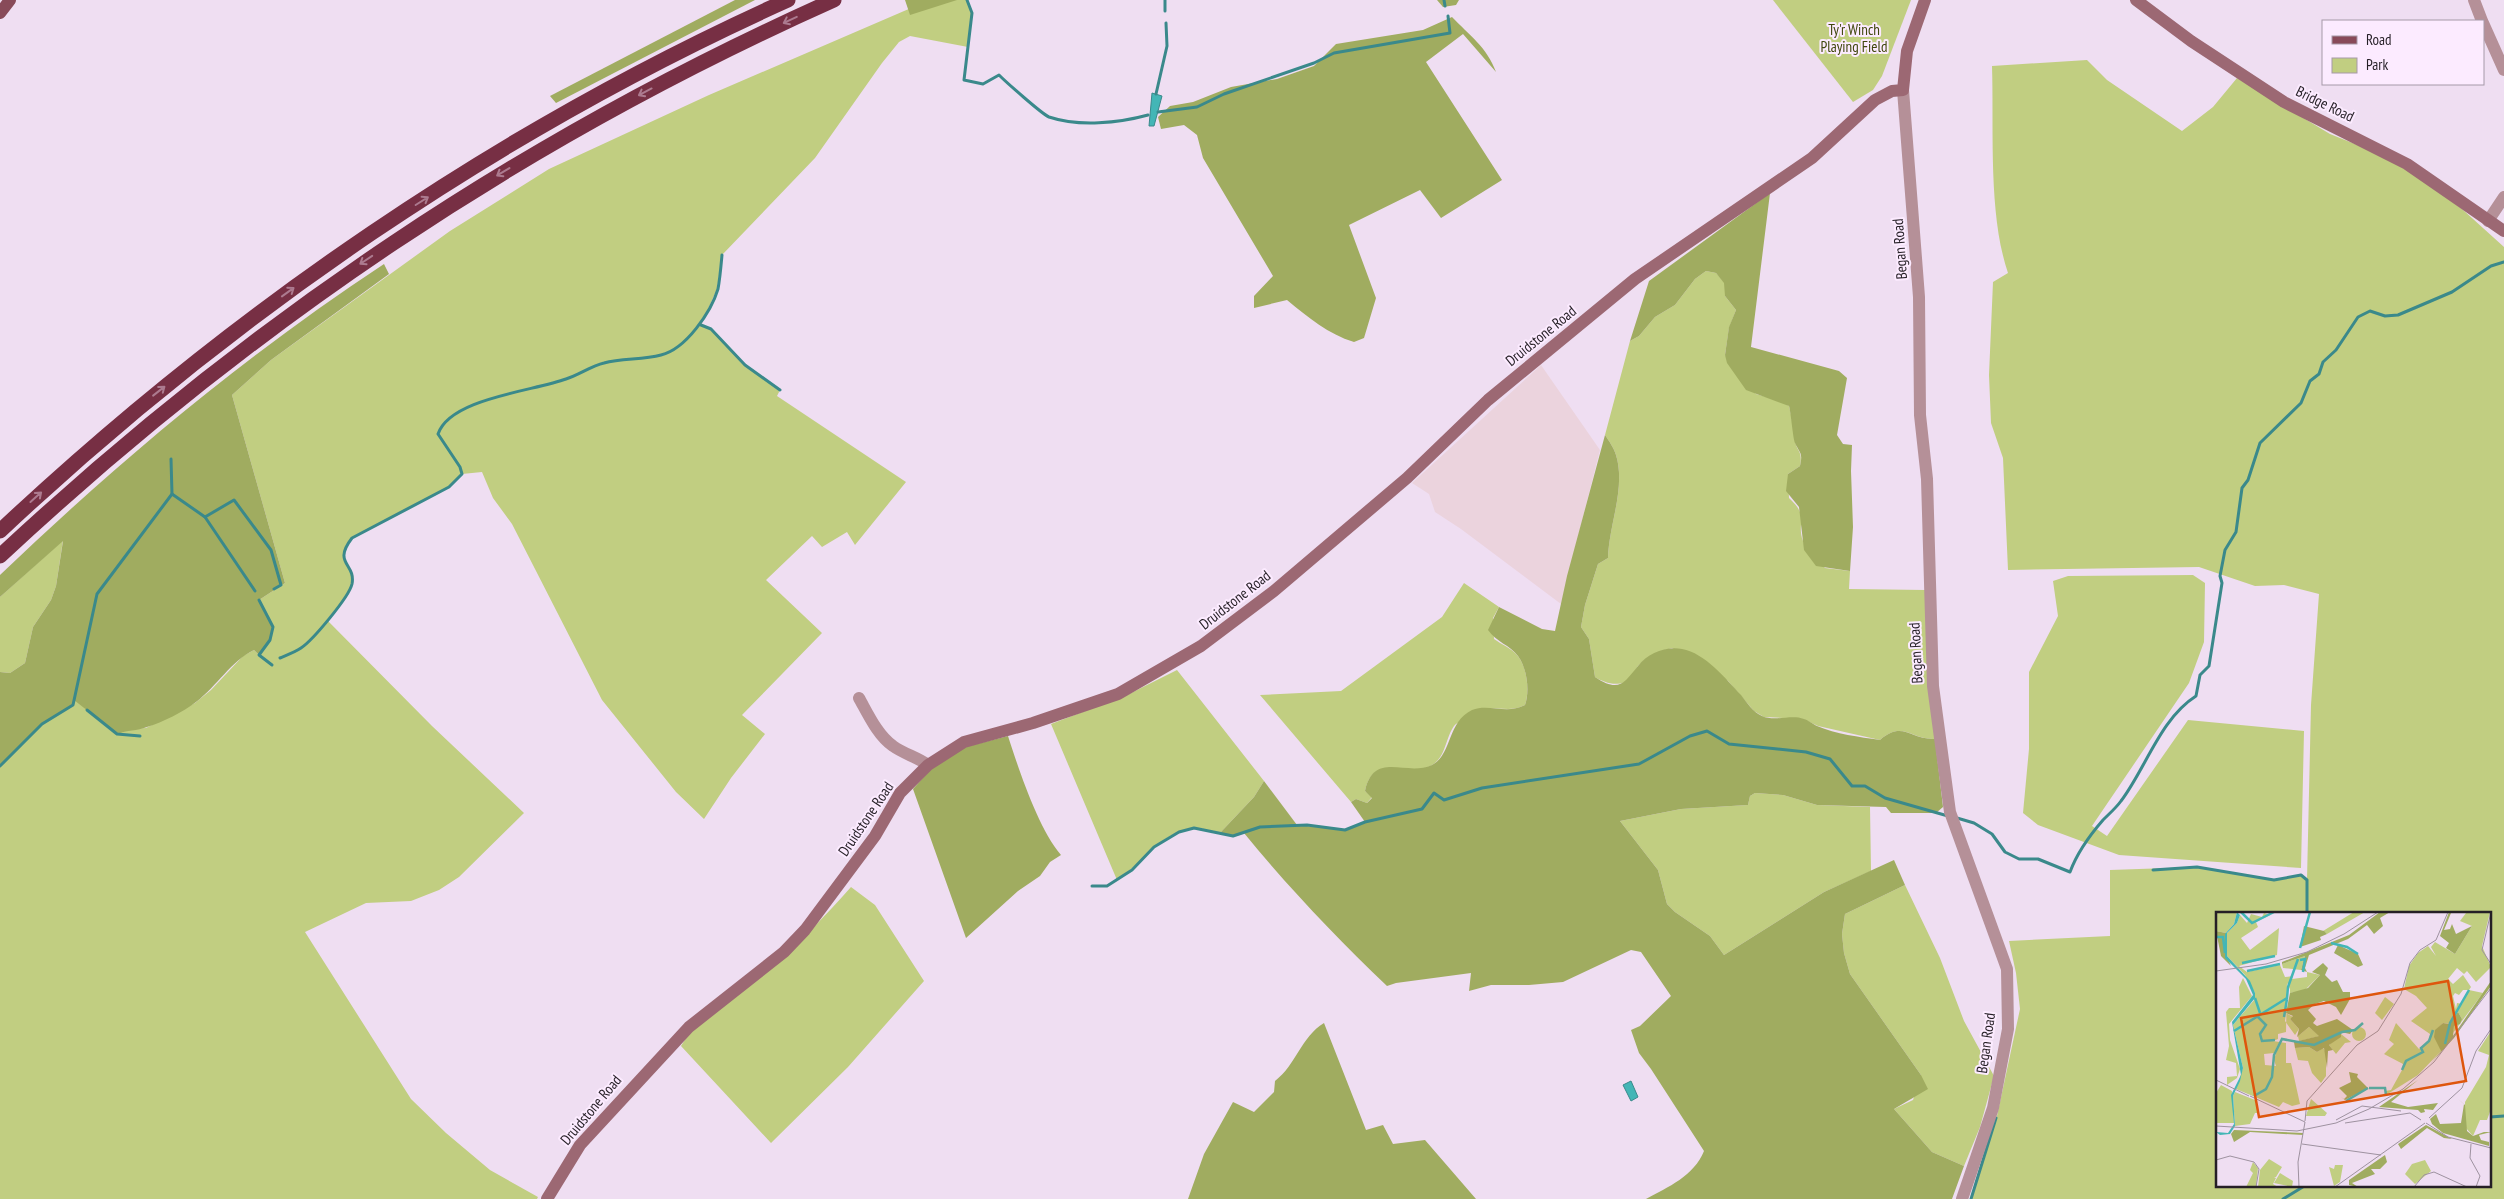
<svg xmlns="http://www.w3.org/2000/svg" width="2504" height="1199" font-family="'PT Sans Narrow',sans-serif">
	<rect width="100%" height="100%" fill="#efdef2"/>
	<!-- industrial -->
	<path fill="#ebd3dd" d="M1541,365L1600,450L1561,604L1461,529L1435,512L1429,494L1412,483Z"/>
	<!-- green -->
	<g fill="#c1ce81" fill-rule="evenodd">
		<path d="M937,0H967L972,13L968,47L910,36L899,42L882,63L815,158L722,255L717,289L701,325L711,329L745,365L780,390L777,396L906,482L855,545L847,532L822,547L812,536L766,580L822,633L742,715L765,734L731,778L704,819L676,792L602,700L512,524L493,498L482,472L462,474L449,487L352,538C332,565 357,564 352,585C349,597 334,610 327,620L432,726L524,813L459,877L439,890L411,901L366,903L305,932L411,1099L446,1133L490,1170L538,1197L537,1199H0V766L42,724L73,705L74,699L128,729L146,728L195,703L211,690L243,656L254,650L259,655L270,640L273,627L259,600L285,583L232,395L271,360L450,231L549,169L709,95L918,5Z"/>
		<path d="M1773,0H1911L1882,76L1873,90L1853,102Z"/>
		<path d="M2087,60L2107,80L2182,131L2213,107L2237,78L2330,134L2380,154L2413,172L2462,209L2504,247V1199H1971L1997,1116L2020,1009L2016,973L2009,941L2110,936V870L2197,867L2274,880L2301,875L2307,880L2311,705L2319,594L2284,585L2255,586L2199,567L2008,570L2003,458L1991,423L1989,375L1993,282L2008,273C1988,214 1994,129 1992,66ZM2218,913H2490V1185H2218Z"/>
		<path d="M1706,271L1716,273L1725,283V296L1736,310L1729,328L1725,355L1756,394L1781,401L1789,406C1792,417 1793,429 1795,441C1797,452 1803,451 1800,466L1788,474L1789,498C1810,517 1796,522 1803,541C1805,550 1819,561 1825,568L1850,571L1849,589L1926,590L1935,739C1911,740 1903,720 1880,740L1818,726L1803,719L1764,717L1754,711L1728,681L1672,648C1660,651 1650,654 1640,664C1636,667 1635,673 1631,677C1622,688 1606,684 1595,677L1589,639L1581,627L1585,605L1598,564L1608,558C1609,524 1626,488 1616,455C1614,448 1609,441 1605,435L1630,341L1639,336L1655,317L1675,305L1695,279Z"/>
		<path d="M63,540L56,586L51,600L33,627L25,663L10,673L0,672V597Z"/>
		<path d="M2193,575L2205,583L2204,642L2189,683L2092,826L2107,836L2188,720L2304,731L2301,868L2119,855L2038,825L2023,813L2029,749V672L2058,616L2053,581L2068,576Z"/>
		<path d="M1464,583L1499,607L1493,618L1494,639C1501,644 1511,648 1517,655C1527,666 1530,691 1525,705C1511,712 1502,707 1488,709C1483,709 1457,722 1454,726C1446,737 1446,754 1435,763C1411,782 1374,749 1365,791L1372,797L1367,803L1356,799L1351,802L1260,695L1341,691L1442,617Z"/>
		<path d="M1177,670L1264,781L1254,797L1220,833C1212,832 1201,827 1193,828C1161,832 1142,864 1117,880L1051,724L1127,695Z"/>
		<path d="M1755,793L1783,795L1817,805L1870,807L1871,871L1824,892L1724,955L1710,936L1675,912L1667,904L1658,870L1620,821L1681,809L1748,805L1750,796Z"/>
		<path d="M1905,885L1940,958L1964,1021L1994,1076L1980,1127L1964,1166L1932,1152L1894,1109L1913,1100L1921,1075L1850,974L1844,953L1842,934L1845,914Z"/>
		<path d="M851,887L875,905L924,981L848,1067L771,1143L681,1046C700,1014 744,990 773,966C801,941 826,915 851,887Z"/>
	</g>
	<!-- forest -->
	<g fill="#a0ac60">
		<path d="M735,0H755L556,103L550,96Z"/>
		<path d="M905,0H957L910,15Z"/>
		<path d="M1437,0H1459L1456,5L1443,7Z"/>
		<path d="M1452,17C1469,35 1487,47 1496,72L1463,34L1426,62L1502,180L1441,218L1420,190L1349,225L1376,298L1364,338L1354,342C1328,334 1309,318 1287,300L1254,308V296L1273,276L1203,158L1197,135L1184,125L1161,129L1158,117L1170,106L1193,102L1231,87L1277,79L1314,66L1336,44L1423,30Z"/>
		<path d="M1770,193L1751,347L1839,371L1847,378L1837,435L1843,444L1852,445L1851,471L1853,527L1850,571L1816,566L1804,550L1799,507L1786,491L1788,474L1800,466C1803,452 1800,454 1795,443C1793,440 1791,413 1789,406L1746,390L1727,363L1725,355L1729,327L1736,310L1725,296L1724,283L1716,273L1706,271L1695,279L1675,305L1655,317L1639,336L1630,341L1649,281Z"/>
		<path d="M384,264L389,274L271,360L232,395L285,583L259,600L273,627L270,640L259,655L254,650C231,661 217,686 196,702C183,712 163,722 147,727C137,731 127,730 117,734L74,700L73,705L42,724L0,766V672L10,673L25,663L33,627L51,600L56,586L63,541L0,597V575C119,461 246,355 384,264Z"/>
		<path d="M1605,435C1609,441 1614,448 1616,455C1626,488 1609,524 1608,558L1598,564L1585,605L1581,627L1589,639L1595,677C1619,693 1624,683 1638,666C1648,653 1666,646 1682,649C1705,653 1726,679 1741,695C1747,703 1753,712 1762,716C1775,722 1791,714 1804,719C1808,720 1813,724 1817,726C1836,734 1859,737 1880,740C1903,720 1910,740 1935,739L1943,807L1936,813H1891L1886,807L1817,805L1783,795L1755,793L1750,796L1748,805L1681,809L1620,821L1658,870L1667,904L1675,912L1710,936L1724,955L1824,892L1894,860L1905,885L1845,914L1842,934L1844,953L1850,974L1921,1075L1928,1089L1894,1109L1932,1152L1964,1166L1952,1199H1646C1668,1187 1694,1176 1704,1151L1651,1069L1639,1053L1631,1030L1640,1026L1671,996L1641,952L1631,950L1563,982L1529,985H1491L1469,991L1471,973L1396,983L1387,986C1337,938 1288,887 1244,833L1233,836L1220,833L1254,797L1264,781L1297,825L1345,830L1365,822L1351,802L1356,799L1367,803L1372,798L1365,791C1374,750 1406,777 1432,765C1452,755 1447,722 1472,710C1489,703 1506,715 1525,705C1530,691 1527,668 1518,656C1510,645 1496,642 1488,630L1499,607L1542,629L1555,631L1567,576Z"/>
		<path d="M1008,736C1019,770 1038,828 1061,855L1050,862L1040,876L1018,891L966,938L913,789L931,769L965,747Z"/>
		<path d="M1324,1023L1366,1130L1383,1125L1393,1144L1425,1140L1476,1199H1188L1204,1154L1233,1102L1254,1112L1274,1092L1275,1081C1296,1065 1301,1037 1324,1023Z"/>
	</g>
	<!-- water -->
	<g fill="#43b6b6" stroke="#3a898b">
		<path d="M1152,93L1162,96L1154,126H1149Z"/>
		<path d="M1631,1081L1638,1097L1631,1101L1623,1085Z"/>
	</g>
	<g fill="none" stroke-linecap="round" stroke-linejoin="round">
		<!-- stream -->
		<g stroke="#3a898b" stroke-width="3">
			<path d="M967,0L972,13L964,80L983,84L999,75C1006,82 1042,114 1049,117C1079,127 1119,123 1148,115"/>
			<path d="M1165,0V11"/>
			<path d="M1444,0L1445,6"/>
			<path d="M1156,94L1167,46L1166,23"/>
			<path d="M1158,112L1197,107L1224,94L1314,63L1334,53L1450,33L1448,16"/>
			<path d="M701,325L711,329L745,365L780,390"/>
			<path d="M172,494L205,517L255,591"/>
			<path d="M205,517L234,500L271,550L281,585L274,589"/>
			<path d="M259,600L273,627L270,640L259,655L272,665"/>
			<path d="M280,658C287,655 295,652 301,648C313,640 349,597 352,584C356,563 332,564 352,538L449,487L462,474L460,467L438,434C450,398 534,391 566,379C579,375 591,366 604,363C622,358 642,360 661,355C686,349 711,312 718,289C720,278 721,266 722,255"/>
			<path d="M87,710L117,734L140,736"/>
			<path d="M0,766L42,724L73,705L97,594L172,494L171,459"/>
			<path d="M1957,818L1974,823L1992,834L2005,852L2019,859H2038L2070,872C2077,853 2090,835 2103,820C2109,814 2116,808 2121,801C2146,768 2160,719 2196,696L2200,675L2209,666L2222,583L2220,576L2225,550L2236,532L2242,488L2248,480L2260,443L2301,403L2310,381L2319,374L2323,362L2336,350L2358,317L2370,311L2385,316L2398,315L2452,292L2491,266L2504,262"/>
			<path d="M2153,870L2197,867L2274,880L2301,875L2307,880V913"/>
			<path d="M1092,886H1107L1132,870L1154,847L1179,832L1194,828L1233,836L1260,827L1307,825L1345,830L1365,822L1422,809L1434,793L1444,800L1482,788L1639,764L1690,736L1707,731L1729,744L1806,752L1830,759L1852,786H1865L1885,798L1948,816"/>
			<path d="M2490,1117L2504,1116"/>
			<path d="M1971,1199L1996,1118"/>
			<path d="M2283,1199L2306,1185"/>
		</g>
		<!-- street -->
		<g stroke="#b59098" stroke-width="12">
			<path d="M2474,0L2482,21"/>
			<path d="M2483,23L2504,70"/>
			<path d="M1903,90L1919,297L1920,415L1927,479L1933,686L1950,812L2007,969L2008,1029L1993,1108L1962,1199"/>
			<path d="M2488,221L2504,197"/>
			<path d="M859,698C868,714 878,736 893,746C904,754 917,757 928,765"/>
		</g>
		<!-- secondary -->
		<g stroke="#9c6873" stroke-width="12">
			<path d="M2136,0L2191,41L2284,102L2407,164L2504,231"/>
			<path d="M547,1199L580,1145L689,1027L784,952L805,930L875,836L900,793L928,765L964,742L1033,723L1118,694L1201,646L1274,591L1407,478L1488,400L1635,279L1812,158L1875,100L1892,91L1903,90L1907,51L1925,0"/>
		</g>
		<!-- primary -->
		<path stroke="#884a59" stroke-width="12" d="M0,13L10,0"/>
		<!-- highway -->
		<g stroke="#772f44" stroke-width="15">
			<path d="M0,531C231,314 498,130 788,0"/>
			<path d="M0,556C250,323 522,139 834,0"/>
		</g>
	</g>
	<!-- one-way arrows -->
	<defs><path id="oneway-shaft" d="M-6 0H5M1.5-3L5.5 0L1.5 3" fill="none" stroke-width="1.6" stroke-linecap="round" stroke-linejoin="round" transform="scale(1.25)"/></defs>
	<g stroke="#ac7a8f">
		<use href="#oneway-shaft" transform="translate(790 20) rotate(155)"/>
		<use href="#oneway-shaft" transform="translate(645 92) rotate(152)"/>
		<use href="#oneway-shaft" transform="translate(503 172) rotate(149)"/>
		<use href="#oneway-shaft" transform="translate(422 201) rotate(-32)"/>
		<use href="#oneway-shaft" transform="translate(366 260) rotate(146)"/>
		<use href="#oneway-shaft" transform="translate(288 292) rotate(-36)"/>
		<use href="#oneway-shaft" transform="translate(159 391) rotate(-38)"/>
		<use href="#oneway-shaft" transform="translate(36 497) rotate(-42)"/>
	</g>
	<g text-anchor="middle" stroke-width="4" stroke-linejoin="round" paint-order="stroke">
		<!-- park labels -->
		<g font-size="15" fill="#40470d" stroke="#fcebff">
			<text x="1854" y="35">Ty'r Winch<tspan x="1854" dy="17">Playing Field</tspan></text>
		</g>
		<!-- street labels -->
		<g font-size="15" fill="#251f26" stroke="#fcebff">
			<text transform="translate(2325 104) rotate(26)" y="5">Bridge Road</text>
			<text transform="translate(1900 249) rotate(-94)" y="5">Began Road</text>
			<text transform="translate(1541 336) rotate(-39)" y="5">Druidstone Road</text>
			<text transform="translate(1235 600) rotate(-38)" y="5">Druidstone Road</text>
			<text transform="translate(1916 653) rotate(-93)" y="5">Began Road</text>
			<text transform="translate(866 819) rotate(-56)" y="5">Druidstone Road</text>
			<text transform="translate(1986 1043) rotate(-82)" y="5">Began Road</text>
			<text transform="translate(591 1110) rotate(-50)" y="5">Druidstone Road</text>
		</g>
	</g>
	<!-- overview -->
	<g transform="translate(2216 912)">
		<rect width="275" height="275" fill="#efdef2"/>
		<path d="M0,0H21L18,12L10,21L0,19ZM138,0H149L111,22L107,19ZM274,0L266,34L275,55L260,70L251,59L248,62L241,56L232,67L237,72L247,63L255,75L253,78L267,81L237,121L238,114L246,107L242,100L234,112L227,111L219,119L225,139L202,163L170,183L169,179L175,178L186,158L187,152L168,142L178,132L173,128L180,111L203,137L213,128L214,122L195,109L211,96L200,84L188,77L193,54L202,41L212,34L220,44L215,35L219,30L239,42L256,14L244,9L250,1ZM247,78H253L246,92L241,91L240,97L237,84L239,81L243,83ZM48,1L54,3L40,10L42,15L25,26L34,38L63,16L61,43L23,54L31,60L64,53L69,65L77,64L76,67L91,65V60L104,63L88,79L74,81V77L71,71L70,120L62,122V127L57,129L70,131V151H75L84,192L76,194L67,190L63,195L20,177L27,156L17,113L39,87V81L29,63L11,44V21L21,11L24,3L31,11L35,2L46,5ZM63,131L58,148L60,154L49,153L48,142L58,141ZM89,44L85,58L67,56L66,52ZM27,66L36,84L13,112L14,128L24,157L21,166L11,173V165L21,164L20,151L10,148L13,134L10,100L13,96H24L23,75ZM169,85L178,92L166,108L159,101ZM70,101L77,105L74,107L83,117L79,123L69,109ZM136 122a7 7 0 1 1 14 0a7 7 0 1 1-14 0ZM93,115L104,124L83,129L82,124ZM275,119V197L271,208H264L257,224L249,215V190L270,155L273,143L262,139ZM125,122L135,130L129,131L120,142L113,133ZM93,135L101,140L107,136L110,140V164L105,171L96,161L92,149L82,148L79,136ZM5,173L16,179L18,211H0V181ZM19,180L39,188L42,201H39L34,212L19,214L17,184ZM95,187L111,201L109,204H90ZM53,247L66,255L60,265H58L60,266L57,272L62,275H42L44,258ZM209,248L215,259L199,272L189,262L196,252ZM37,250L42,256L40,275H30L37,261L34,258ZM119,253H127L124,270L118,274L113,255L118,257ZM64,261L77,269L76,275L58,271Z" fill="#c1ce81" fill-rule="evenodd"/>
		<path d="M164,0H174L164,6L167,14L158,22L151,13L132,27L93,43L89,56L91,60L85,58L89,44L66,52V50L133,23ZM233,0L235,1L228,18L234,17L236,12L240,22L256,14L239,42L230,36L233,31L224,24ZM88,14L108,19L111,22L104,25L105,28L84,35ZM0,19L10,21L9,41L15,54L5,44ZM122,33L142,42L147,53L142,55L118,41ZM107,51L112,56L109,63L116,70L121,68L127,80H134V87L125,103L120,95L108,89L99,92L92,98L100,107L97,111L101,114L121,107L137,118L134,122L125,120V125L113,133L117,138L112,139L111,156L108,136L101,140L93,135L79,136L78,130L103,124L93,115L81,125L83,117L74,107L77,104L70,101L74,81L92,76L104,63L96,60ZM275,69V74L238,126L214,152L225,139L218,125L219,118L227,111L233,112L242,100L246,107L244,112L238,114L237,124ZM133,160L142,162L141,165L152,176L129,188L125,185L128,187L131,184L123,176L135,170ZM202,168L175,190L192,195L222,191L217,198L208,197L209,200L205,201L202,198L163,195ZM242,187L249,193L251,219L257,224L268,220H275L263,223L265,228L273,230V234L227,221L216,212L214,207L220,202L224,212L245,211L248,192ZM210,213L236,227L228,226L211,216L185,237L182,232ZM18,218L87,221V223L34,220L18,230L15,222ZM169,243L171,250L164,257H155L159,262L136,271L142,275L133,273V268Z" fill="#a0ac60"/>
		<path d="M21,0L24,3L21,11L11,21V44L34,69L39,81V86L17,113L27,156L24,169L17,184L19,214L14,222L4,223L0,220L12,221L18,212L15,183L25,163L16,110L37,83L30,67L9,46V22L18,12Z" fill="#43b6b6"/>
		<path fill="none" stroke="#43b6b6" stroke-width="2.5" d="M25,0L36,11L58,0M0,25H7L9,41M115,31L131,35L142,42M84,36L94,0M84,48L89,47L87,60M26,51L59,44M31,59L64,52M39,86L44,101M41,104L50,113L44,122L46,129L59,128M68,105L71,87M18,119L71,86L72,75L82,47M229,132L234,111L253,78M186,158L190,149L207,140L205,136L213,129L217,118M153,176H169L170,183M38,184L50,177L56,165L58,143L66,127L98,133L126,120L139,118L147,111M130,189L152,176"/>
		<path fill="none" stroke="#9e92a0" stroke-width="1" d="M275,0L266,38L275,52M0,59L50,52L91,40L128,22L162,0M0,168L33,184M34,184L89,210L82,250L83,275M213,206L246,176L260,139L275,117M120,208L146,194L185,199M89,209L91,189L141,133L162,119L185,82L194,51L204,38L220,28L232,0M129,211L194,201L205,208M210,211L232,225L275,236M0,214L81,219L120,211L153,197L187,177L218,150L275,76M86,232L165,243M255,232L254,246L264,264L260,275M0,248L14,244L38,250L43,257L40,275M119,275L209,211M198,275L208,263L218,260L251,275"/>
		<path fill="#de560d" fill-opacity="0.15" stroke="#de560d" stroke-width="2.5" d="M232,69L250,169L43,205L25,106Z"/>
		<rect width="275" height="275" fill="none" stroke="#251f26" stroke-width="2.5"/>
	</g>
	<!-- legend -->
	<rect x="2322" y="20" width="162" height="65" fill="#fcebff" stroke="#a699a8"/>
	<rect x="2332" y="36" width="25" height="8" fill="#884a59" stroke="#a699a8"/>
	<text x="2366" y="45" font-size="15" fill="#251f26">Road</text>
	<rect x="2332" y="58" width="25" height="15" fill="#c1ce81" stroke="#a699a8"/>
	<text x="2366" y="70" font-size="15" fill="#251f26">Park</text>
</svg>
